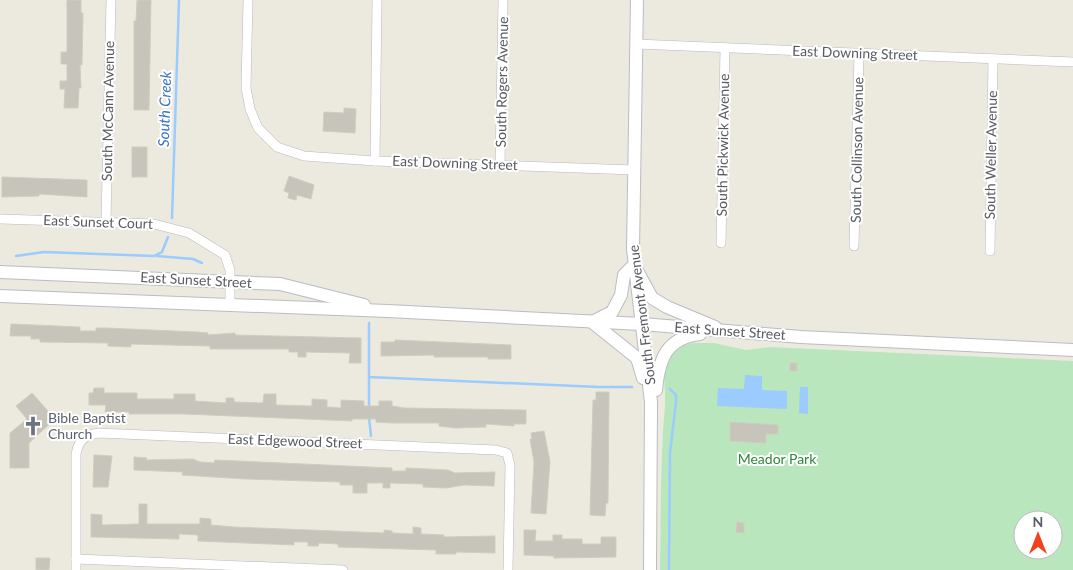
<svg xmlns="http://www.w3.org/2000/svg" width="1073" height="570" font-family="Lato,sans-serif">
	<rect width="100%" height="100%" fill="#eceade"/>
	<!-- green -->
	<path fill="#b9e6bd" fill-rule="evenodd" d="M693,343H714L746,350L770,347L1073,361V570H660C661,515 660,460 665,405C666,392 662,376 667,363C672,352 682,345 693,343ZM1023,520H1053V550H1023Z"/>
	<!-- water -->
	<g fill="#9bcbff">
		<path d="M745,375L762,376V390L787,391V409L717,406L718,388L744,389Z"/>
		<path d="M800,387H808V414L799,413Z"/>
	</g>
	<g fill="none" stroke-linecap="round" stroke-linejoin="round">
		<!-- stream -->
		<g stroke="#9bcbff" stroke-width="2.5">
			<path d="M172,218L179,0"/>
			<path d="M16,256L44,252L154,256L162,252L168,237"/>
			<path d="M157,256L193,259L202,263"/>
			<path d="M369,377L599,387H632"/>
			<path d="M369,409V323"/>
			<path d="M369,417L371,436"/>
			<path d="M669,570L670,453L676,402V395L670,389"/>
		</g>
	</g>
	<!-- building -->
	<g fill="#c7c4bc" stroke="#d1ccbd">
		<path d="M67,0H81V13H83L82,65H80L81,88H79L78,108H64L65,89H60V81H67V64H61V52H67Z"/>
		<path d="M137,0H151L149,110H134V21H136Z"/>
		<path d="M344,108L356,109L355,133L323,131L324,112L344,113Z"/>
		<rect x="132" y="147" width="15" height="30"/>
		<path d="M289,176L314,185L311,199L297,195L296,200L288,198L289,193L284,191Z"/>
		<path d="M2,177L87,180V197L39,194V196L2,197Z"/>
		<path d="M11,324L80,327V331H96V328H106L197,332L208,333V335L235,333V335L361,338V363H349L350,353L306,352V357H298V352H289V349H210V346L131,344V347L108,346V343L40,342V339H31V336H10Z"/>
		<path d="M395,340L511,345V359H488V357H434V355L381,356V342H395Z"/>
		<rect x="790" y="363" width="7" height="8"/>
		<path d="M94,388H104V393H137V399H174V394H195V401L226,403V398H234V402L263,403L264,394H276V405L312,406V399L327,400V407L341,408V400L364,401V406H379V401H392V406L404,408L526,410V424H514V426L486,424V427L455,428L439,426V423H392L376,422V419H352V421L184,414H129V412H105L106,405H89V393H93Z"/>
		<path d="M596,392H609L608,503H606L605,516L590,515L593,400H596Z"/>
		<path d="M32,393L55,419L29,443V468H10V433L27,419L16,406Z"/>
		<path d="M730,422L778,425V434H766V443L730,441Z"/>
		<path d="M544,431L550,462L546,514L531,513L534,462L530,439H532L531,433Z"/>
		<path d="M94,455L112,456L108,487H93Z"/>
		<path d="M134,457L147,458L146,460L193,459L200,462L214,463L215,460L392,468V471H406V468L448,470L455,473L495,472L494,486L464,485L446,488L423,487V484L390,483V488H383V483H367V493H353V485H340V482L246,479L182,475L183,472L134,470Z"/>
		<path d="M139,504H147V524H200V518L211,519V525L234,527L384,533V530L392,531V533L413,534V527L421,528V534L444,535V537L495,536V553L456,552V554H436V550L338,547V544L319,543L318,546H308V542H294V545L198,541V535L179,534V539L91,537V514L102,515V525L139,524Z"/>
		<path d="M737,522L744,523V533L736,532Z"/>
		<path d="M524,530H536L535,541H553V535H562V539H582V544H601V537H616V557L554,558V556L524,555Z"/>
		<path d="M36,558H50L49,570H36Z"/>
	</g>
	<g fill="none" stroke-linecap="round" stroke-linejoin="round">
		<defs>
			<g id="street">
				<path d="M248,0L246,88L250,109L258,128L277,147L304,156L375,161L634,170"/>
				<path d="M636,44L1073,62"/>
				<path d="M375,161L377,0"/>
				<path d="M500,165L503,0"/>
				<path d="M1,219L154,224L189,233L225,255L230,270V306"/>
				<path d="M106,221L111,0"/>
				<path d="M721,243L725,48"/>
				<path d="M854,246L859,54"/>
				<path d="M990,251L993,59"/>
				<path d="M76,559L343,570"/>
				<path d="M76,570V454C79,439 85,435 99,433L496,450L507,453L510,465L508,570"/>
			</g>
			<g id="secondary">
				<path d="M637,0L633,249L651,402L650,570"/>
				<path d="M0,272L280,284L364,305"/>
				<path d="M0,296L388,311L642,324L801,337L1073,350"/>
				<path d="M643,378L637,358L592,322L612,312L621,295L624,275L634,265L652,298L667,307L715,327"/>
				<path d="M656,390C659,359 666,338 700,334"/>
			</g>
		</defs>
		<!-- street casing -->
		<use href="#street" stroke="#b7b9bf" stroke-width="10"/>
		<!-- secondary casing -->
		<use href="#secondary" stroke="#b9bcc4" stroke-width="14"/>
		<!-- street -->
		<use href="#street" stroke="#fff" stroke-width="9"/>
		<!-- secondary -->
		<use href="#secondary" stroke="#fff" stroke-width="12"/>
	</g>
	<!-- icons -->
	<defs>
		<symbol id="church-bare" viewBox="-9 -9 18 18"><path d="M-1.2-6h2.4v3.5h3.3v2.4h-3.3V6h-2.4V-.1h-3.3v-2.4h3.3Z" fill="#6b7280" stroke="#fff" stroke-width="2.5" paint-order="stroke"/></symbol>
	</defs>
	<g fill-rule="evenodd">
		<use href="#church-bare" x="19" y="412" width="28" height="28"/>
	</g>
	<g text-anchor="middle" stroke-width="4" stroke-linejoin="round" paint-order="stroke">
		<!-- street labels -->
		<g font-size="14" fill="#585b61" stroke="#fff">
			<text transform="translate(855 53) rotate(2)" y="5">East Downing Street</text>
			<text transform="translate(502 82) rotate(-89)" y="5">South Rogers Avenue</text>
			<text transform="translate(108 111) rotate(-89)" y="5">South McCann Avenue</text>
			<text transform="translate(723 145) rotate(-89)" y="5">South Pickwick Avenue</text>
			<text transform="translate(857 150) rotate(-89)" y="5">South Collinson Avenue</text>
			<text transform="translate(991 155) rotate(-89)" y="5">South Weller Avenue</text>
			<text transform="translate(455 163) rotate(2)" y="5">East Downing Street</text>
			<text transform="translate(98 222) rotate(2)" y="5">East Sunset Court</text>
			<text transform="translate(196 280) rotate(3)" y="5">East Sunset Street</text>
			<text transform="translate(642 315) rotate(-97)" y="5">South Fremont Avenue</text>
			<text transform="translate(730 331) rotate(4)" y="5">East Sunset Street</text>
			<text transform="translate(295 441) rotate(2)" y="5">East Edgewood Street</text>
		</g>
		<!-- worship labels -->
		<g font-size="14" fill="#5b616d" stroke="#fff" text-anchor="start">
			<text x="48" y="423">Bible Baptist<tspan x="48" dy="16">Church</tspan></text>
		</g>
		<!-- park labels -->
		<g font-size="14" fill="#30873c" stroke="#fff">
			<text x="777" y="464">Meador Park</text>
		</g>
		<!-- water labels -->
		<g font-size="15" font-style="italic" fill="#3972c7" stroke="#fff">
			<text transform="translate(165 109) rotate(-88)" y="5">South Creek</text>
		</g>
	</g>
	<!-- north arrow -->
	<g transform="translate(1038 535)"><circle r="24" fill="#ffffff" stroke="#bcbdc0"/>
	<path d="M0-4L9 19L0 12L-9 19Z" fill="#f1421f"/>
	<text y="-8" font-size="14" font-weight="bold" text-anchor="middle" fill="#585b61">N</text>
	</g>
</svg>
